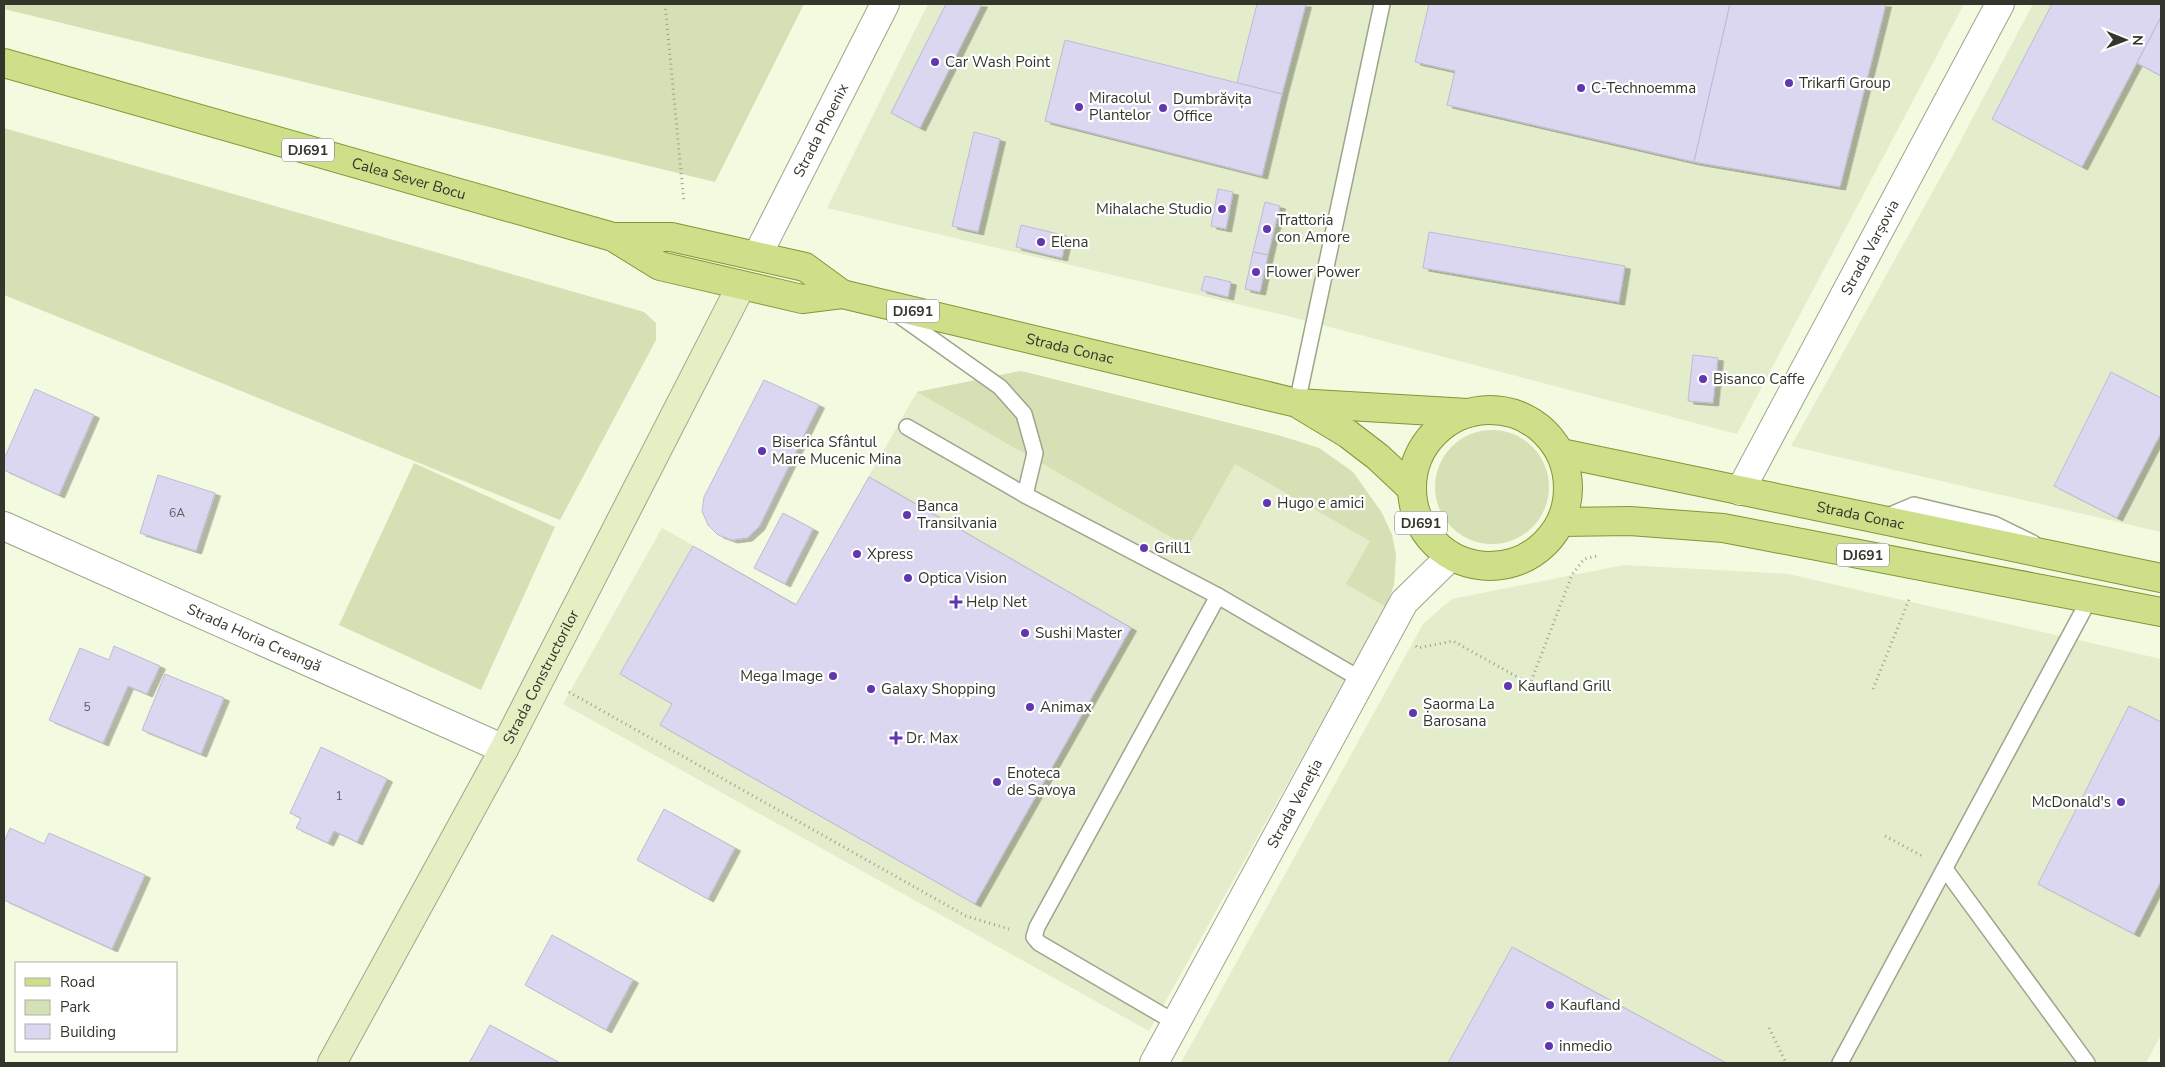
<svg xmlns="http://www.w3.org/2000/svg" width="2165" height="1067" font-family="'Nunito Sans',sans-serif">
	<defs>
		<filter id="shadow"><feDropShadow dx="5.5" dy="3" stdDeviation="0" flood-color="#0004"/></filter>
	</defs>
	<rect width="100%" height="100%" fill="#f2fadf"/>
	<!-- built -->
	<g fill="#e3eccb">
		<path d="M928,4H1964L1737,434L1292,317L827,208Z"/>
		<path d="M2033,4H2161V532L1791,446L1952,157Z"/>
		<path d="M1021,371L1281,436L1319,448L1353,472L1382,513L1392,535L1396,555L1394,585L1386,607L1149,1031L563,704L662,528L796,604L917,392Z"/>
		<path d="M1624,565L1788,574L2161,659V1035L2146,1063H1181L1423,624L1452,599Z"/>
	</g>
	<!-- green -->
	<g fill="#d5e1b4">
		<path d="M4,4H804L715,182L4,9Z"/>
		<path d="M4,128L644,312L656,323V340L560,520L4,295Z"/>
		<path d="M1021,371L1281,436L1319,448L1353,472L1382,513L1392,535L1396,555L1394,585L1386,607L1346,584L1370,541L1235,464L1188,547L917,392Z"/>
		<circle cx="1492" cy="487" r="57"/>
		<path d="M414,463L555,527L481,690L339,625Z"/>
	</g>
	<!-- building -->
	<g fill="#dcd7f1" stroke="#bfbad4" filter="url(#shadow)">
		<path d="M946,4H982L920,128L891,113Z"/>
		<path d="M1257,4H1306L1282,94L1237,83Z"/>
		<path d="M1429,4H1730L1694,162L1447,105L1455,71L1415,62Z"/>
		<path d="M1730,4H1886L1840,187L1694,162Z"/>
		<path d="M2052,4H2161V17L2082,167L1992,119Z"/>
		<path d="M2161,17V76L2137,63Z"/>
		<path d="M1065,40L1282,94L1262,176L1045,121Z"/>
		<path d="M974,132L1000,139L978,232L952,226Z"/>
		<path d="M1218,189L1233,192L1226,229L1211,226Z"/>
		<path d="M1265,202L1280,206L1268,255L1253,252Z"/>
		<path d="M1021,225L1067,236L1062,258L1016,247Z"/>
		<path d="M1429,232L1625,266L1619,302L1423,268Z"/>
		<path d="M1253,252L1268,255L1260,292L1245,289Z"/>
		<path d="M1205,276L1231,282L1228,297L1201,290Z"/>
		<path d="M1693,355L1718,358L1713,403L1688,401Z"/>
		<path d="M2111,372L2161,398V433L2117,518L2054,486Z"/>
		<path d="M764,380L819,405L759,527L747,538L732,540L718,535L708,525L702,511L704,497Z"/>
		<path d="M35,389L94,415L59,495L4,470V459Z"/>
		<path d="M158,475L215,493L196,551L140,533Z"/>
		<path d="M869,477L1131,628L975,904L660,725L672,704L620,674L693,546L796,605Z"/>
		<path d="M783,513L813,529L785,584L754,568Z"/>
		<path d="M114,646L160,666L147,694L128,686L103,743L49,720L80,648L109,660Z"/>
		<path d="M165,674L224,698L201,754L142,730Z"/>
		<path d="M2129,706L2161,722V881L2134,934L2038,884Z"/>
		<path d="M321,747L387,779L357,842L334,831L328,843L296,828L301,818L290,813Z"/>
		<path d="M664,809L735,848L708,899L637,860Z"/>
		<path d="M10,828L44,844L49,833L145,875L112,949L4,900V842Z"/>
		<path d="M552,935L633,980L606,1030L525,985Z"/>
		<path d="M1512,947L1726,1063H1448Z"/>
		<path d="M490,1025L560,1063H469Z"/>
	</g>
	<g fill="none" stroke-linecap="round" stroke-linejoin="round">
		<defs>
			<g id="service">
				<path d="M897,314L1000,387L1024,414L1035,453L1025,495"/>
				<path d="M1297,403L1382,4"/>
				<path d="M907,427L1025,495L1218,596L1362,680"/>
				<path d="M1883,518L1914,505L1994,524L2033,543"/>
				<path d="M1945,869L2087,1063"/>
				<path d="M1176,1023L1039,943L1034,937L1037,927L1218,596"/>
				<path d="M1840,1063L2090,598"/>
			</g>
			<g id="minor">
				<path id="s1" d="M757,256L885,4"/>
				<path id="s2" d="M1740,491L2000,4"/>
				<path id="s3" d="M4,526L504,749"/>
			</g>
			<g id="tertiary">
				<path id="s4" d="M1154,1063L1404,602L1451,556"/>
			</g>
			<g id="secondary">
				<path id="s5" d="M332,1063L504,749L741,286"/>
			</g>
			<g id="primary">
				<path id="s6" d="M4,63L613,237L660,266L802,299L842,294L1297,403L1468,413"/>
				<path d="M613,237H671L805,267L842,294"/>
				<path d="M1300,405L1348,434L1378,457L1412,489"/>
				<circle cx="1490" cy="488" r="78"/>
				<path id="s7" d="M1561,453L2161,578"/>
				<path d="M1561,522L1630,521L1723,528L2161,612"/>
			</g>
		</defs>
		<!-- service casing -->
		<use href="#service" stroke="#9ea58c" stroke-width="18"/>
		<!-- minor casing -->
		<use href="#minor" stroke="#9ea58c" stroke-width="30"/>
		<!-- tertiary casing -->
		<use href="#tertiary" stroke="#9ea58c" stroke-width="30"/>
		<!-- secondary casing -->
		<use href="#secondary" stroke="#9ea58c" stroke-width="30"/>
		<!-- primary casing -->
		<use href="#primary" stroke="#829636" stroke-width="30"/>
		<!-- path -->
		<g stroke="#9ba18d" stroke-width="3" stroke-dasharray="1 4" stroke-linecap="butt">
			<path d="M665,4L684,203"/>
			<path d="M1416,646L1418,648L1453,641L1530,684L1572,575L1584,559L1597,556"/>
			<path d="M1873,689L1910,597"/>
			<path d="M569,692L966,916L1009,929"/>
			<path d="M1885,836L1922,856"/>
			<path d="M1769,1028L1786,1063"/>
		</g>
		<!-- service -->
		<use href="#service" stroke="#fff" stroke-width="15"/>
		<!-- minor -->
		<use href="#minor" stroke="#fff" stroke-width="28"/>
		<!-- tertiary -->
		<use href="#tertiary" stroke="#fff" stroke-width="28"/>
		<!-- secondary -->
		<use href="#secondary" stroke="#e6efc4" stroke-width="28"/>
		<!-- primary -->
		<use href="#primary" stroke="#cedf8a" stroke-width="28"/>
	</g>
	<!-- markers -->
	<g fill="#6136ae" stroke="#fff" stroke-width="2">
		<circle cx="935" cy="62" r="5"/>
		<circle cx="1789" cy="83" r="5"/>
		<circle cx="1581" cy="88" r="5"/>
		<circle cx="1079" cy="107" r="5"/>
		<circle cx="1163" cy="108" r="5"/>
		<circle cx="1222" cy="209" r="5"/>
		<circle cx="1267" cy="229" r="5"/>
		<circle cx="1041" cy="242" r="5"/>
		<circle cx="1256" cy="272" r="5"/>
		<circle cx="1703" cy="379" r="5"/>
		<circle cx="762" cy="451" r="5"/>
		<circle cx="1267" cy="503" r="5"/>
		<circle cx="907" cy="515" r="5"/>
		<circle cx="1144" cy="548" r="5"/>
		<circle cx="857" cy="554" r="5"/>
		<circle cx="908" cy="578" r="5"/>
		<path d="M953.5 594.5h5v5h5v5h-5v5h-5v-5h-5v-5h5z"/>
		<circle cx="1025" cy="633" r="5"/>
		<circle cx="833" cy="676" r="5"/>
		<circle cx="1508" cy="686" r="5"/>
		<circle cx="871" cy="689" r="5"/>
		<circle cx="1030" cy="707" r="5"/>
		<circle cx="1413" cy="713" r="5"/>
		<path d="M893.5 730.5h5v5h5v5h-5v5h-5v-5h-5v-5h5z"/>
		<circle cx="997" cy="782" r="5"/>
		<circle cx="2121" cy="802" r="5"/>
		<circle cx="1550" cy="1005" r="5"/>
		<circle cx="1549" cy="1046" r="5"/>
	</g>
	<g text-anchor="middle" stroke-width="4.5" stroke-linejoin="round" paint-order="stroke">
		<!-- number labels -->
		<g font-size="12" fill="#5d5e5c">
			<text x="177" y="517">6A</text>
			<text x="87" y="711">5</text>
			<text x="339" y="800">1</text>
		</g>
		<!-- shield labels -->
		<g fill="#fff" stroke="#70726b" stroke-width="1">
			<rect x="282" y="138.5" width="52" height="23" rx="4"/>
			<rect x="887" y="299.5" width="52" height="23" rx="4"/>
			<rect x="1395" y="511.5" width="52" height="23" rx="4"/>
			<rect x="1837" y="543.5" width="52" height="23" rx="4"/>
		</g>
		<g font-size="14" font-weight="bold" fill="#33362b">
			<text x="308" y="155">DJ691</text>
			<text x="913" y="316">DJ691</text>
			<text x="1421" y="528">DJ691</text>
			<text x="1863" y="560">DJ691</text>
		</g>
		<!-- poi labels -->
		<g font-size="15" fill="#33362b" stroke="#fff" text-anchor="start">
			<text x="945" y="67">Car Wash Point</text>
			<text x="1799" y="88">Trikarfi Group</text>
			<text x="1591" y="93">C-Technoemma</text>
			<text x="1089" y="103">Miracolul<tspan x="1089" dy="17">Plantelor</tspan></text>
			<text x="1173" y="104">Dumbrăvița<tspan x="1173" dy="17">Office</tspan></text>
			<text x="1212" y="214" text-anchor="end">Mihalache Studio</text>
			<text x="1277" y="225">Trattoria<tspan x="1277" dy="17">con Amore</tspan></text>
			<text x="1051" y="247">Elena</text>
			<text x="1266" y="277">Flower Power</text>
			<text x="1713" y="384">Bisanco Caffe</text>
			<text x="772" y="447">Biserica Sfântul<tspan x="772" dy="17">Mare Mucenic Mina</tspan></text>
			<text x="1277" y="508">Hugo e amici</text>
			<text x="917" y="511">Banca<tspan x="917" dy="17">Transilvania</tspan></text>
			<text x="1154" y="553">Grill1</text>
			<text x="867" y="559">Xpress</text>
			<text x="918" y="583">Optica Vision</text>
			<text x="966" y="607">Help Net</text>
			<text x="1035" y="638">Sushi Master</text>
			<text x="823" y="681" text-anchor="end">Mega Image</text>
			<text x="1518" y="691">Kaufland Grill</text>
			<text x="881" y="694">Galaxy Shopping</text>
			<text x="1423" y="709">Șaorma La<tspan x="1423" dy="17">Barosana</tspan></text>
			<text x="1040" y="712">Animax</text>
			<text x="906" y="743">Dr. Max</text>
			<text x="1007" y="778">Enoteca<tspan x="1007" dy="17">de Savoya</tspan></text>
			<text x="2111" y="807" text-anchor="end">McDonald's</text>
			<text x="1560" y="1010">Kaufland</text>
			<text x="1559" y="1051">inmedio</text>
		</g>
		<!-- street labels -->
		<g font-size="15" fill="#33362b" stroke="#fff">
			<text dy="5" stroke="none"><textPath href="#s1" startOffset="141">Strada Phoenix</textPath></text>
			<text dy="5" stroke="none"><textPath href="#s6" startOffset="421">Calea Sever Bocu</textPath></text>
			<text dy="5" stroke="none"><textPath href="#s2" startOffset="276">Strada Varșovia</textPath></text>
			<text dy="5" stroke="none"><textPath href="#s6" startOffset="1109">Strada Conac</textPath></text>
			<text dy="5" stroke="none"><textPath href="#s7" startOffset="306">Strada Conac</textPath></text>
			<text dy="5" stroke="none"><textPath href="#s3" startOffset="274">Strada Horia Creangă</textPath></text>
			<text dy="5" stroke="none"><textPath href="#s5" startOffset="439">Strada Constructorilor</textPath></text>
			<text dy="5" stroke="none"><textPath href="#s4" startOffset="295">Strada Veneția</textPath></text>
		</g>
	</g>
	<!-- border -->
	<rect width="2165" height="1067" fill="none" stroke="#33362b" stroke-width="10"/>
	<!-- legend -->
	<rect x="15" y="962" width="162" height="90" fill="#ffffff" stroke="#adafaa"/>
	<rect x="25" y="978" width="25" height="8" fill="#cedf8a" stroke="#adafaa"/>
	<text x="60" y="987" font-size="15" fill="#33362b">Road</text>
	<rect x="25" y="1000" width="25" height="15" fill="#d5e1b4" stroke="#adafaa"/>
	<text x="60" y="1012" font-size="15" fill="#33362b">Park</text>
	<rect x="25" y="1024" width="25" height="15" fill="#dcd7f1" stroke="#adafaa"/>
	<text x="60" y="1037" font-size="15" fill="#33362b">Building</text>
	<!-- north arrow -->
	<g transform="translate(2125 40) rotate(91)" stroke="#ffffff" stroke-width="4" paint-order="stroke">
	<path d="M0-4L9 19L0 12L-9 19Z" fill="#33362b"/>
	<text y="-8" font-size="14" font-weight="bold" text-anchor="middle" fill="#33362b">N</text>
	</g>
</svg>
